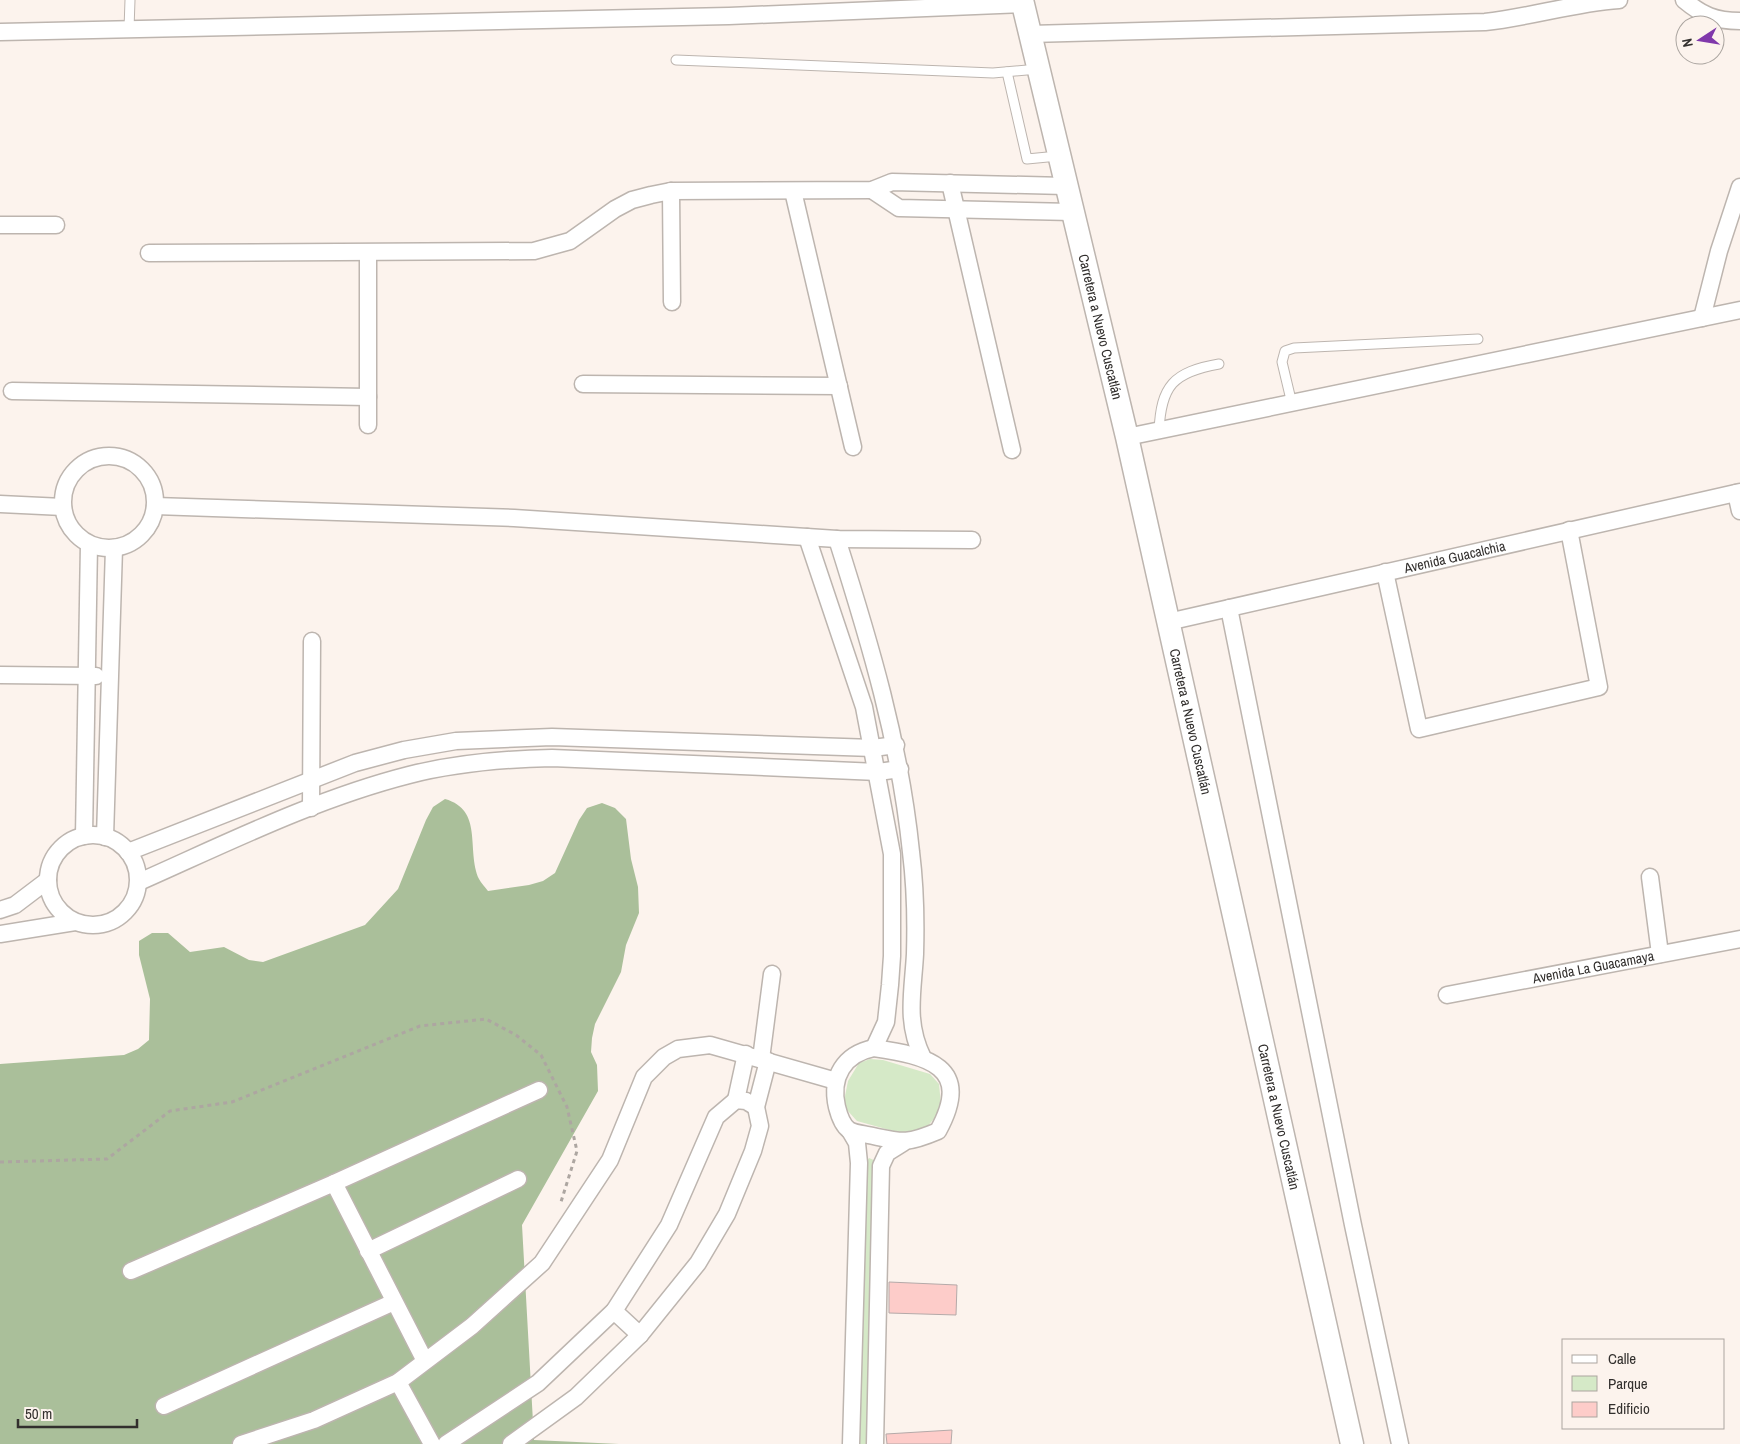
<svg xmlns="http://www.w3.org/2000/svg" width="1740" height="1444" font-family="'Archivo Narrow',sans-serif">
	<rect width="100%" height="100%" fill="#fcf3ed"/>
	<!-- green -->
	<g fill="#d5e9c7">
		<path d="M870,1059L883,1060L930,1074L939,1084L941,1104L938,1114L926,1128L904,1134L857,1121L847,1110L844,1101L848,1081L859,1063Z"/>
		<path d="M869,1158L876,1161L869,1444H858L867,1161Z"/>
	</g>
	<!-- forest -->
	<path fill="#aabf9a" d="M445,799C484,810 466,850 479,879C481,883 485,887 488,891L529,885L543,881L555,873L579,820L587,808L602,803L615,808L626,819L631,859L638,887L639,913L626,945L621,972L595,1024L592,1038L591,1052L597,1065L598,1091L522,1225L534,1440L619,1444H0V1064L124,1055L138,1049L149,1040L150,999L139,955V941L152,933H168L190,952L224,947L249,960L263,962L365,925L398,889L426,820L433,807Z"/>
	<!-- building -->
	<g fill="#fdccc9" stroke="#b5aaa9">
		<path d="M889,1282L957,1285L956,1315L889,1313Z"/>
		<path d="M952,1430L951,1444H887L886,1434Z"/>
	</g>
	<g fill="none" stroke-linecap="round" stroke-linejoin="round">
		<defs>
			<g id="lane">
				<path d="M129,29L130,0"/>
				<path d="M676,60L993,73L1038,69"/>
				<path d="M1007,72L1027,159L1058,156"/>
				<path d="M1292,404L1282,362L1285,351L1294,348L1478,339"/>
				<path d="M1159,431C1161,386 1173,372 1219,364"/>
			</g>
			<g id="street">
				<path d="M1684,0C1702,15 1715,21 1740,21"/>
				<path d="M0,32L729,16L1023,4"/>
				<path d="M1030,34L1485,22C1531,17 1574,3 1619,0"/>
				<path d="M950,183L1012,450"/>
				<path d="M872,190L899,208L1072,212"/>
				<path d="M671,191L672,302"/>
				<path d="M793,191L853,447"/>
				<path d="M0,225H56"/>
				<path d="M149,253L534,251L570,241L615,209L632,200L651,195L671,191L872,190L892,182L1065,186"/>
				<path d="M1702,318L1719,251L1740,187"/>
				<path d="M583,384L839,386"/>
				<path d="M12,391L368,397"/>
				<path d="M368,425V253"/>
				<path d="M1127,437L1740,310"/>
				<circle cx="109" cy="502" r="46"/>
				<path d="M1736,493L1740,511"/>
				<path d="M0,504L63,507"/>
				<path d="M155,506L514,518L837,539L972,540"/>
				<path d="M807,537L864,707L892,854V956L890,985L886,1022L874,1048"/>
				<path d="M837,539C870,643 900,743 911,852C915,884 916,921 915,954C913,992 905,1022 923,1058"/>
				<path d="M1385,572L1419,729L1599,687L1569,530"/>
				<path d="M1229,608L1353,1225L1400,1444"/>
				<path id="s1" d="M1168,622L1740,492"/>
				<path d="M0,675L96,676"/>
				<path d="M311,808L312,641"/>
				<circle cx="93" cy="880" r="45"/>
				<path d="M84,836L89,544"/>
				<path d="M105,837L114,548"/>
				<path d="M128,852L355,763L404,750L456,741L552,737L873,748L896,745"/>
				<path d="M1650,877L1660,954"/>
				<path d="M139,882C227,843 315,799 409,775C456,763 504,759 552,758L878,772L900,769"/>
				<path d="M0,910L15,905L48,880"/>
				<path d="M0,934L75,922"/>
				<path id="s2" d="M1447,995L1740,939"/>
				<path d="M874,1048C927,1056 974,1066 938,1131C905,1145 902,1142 868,1135C863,1134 854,1133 849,1130C842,1125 839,1115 837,1107C830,1077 844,1054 874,1048Z"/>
				<path d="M761,1059L772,974"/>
				<path d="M736,1100L746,1054"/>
				<path d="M850,1131L857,1143L859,1163L851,1444"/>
				<path d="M334,1183L539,1090"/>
				<path d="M368,1251L518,1179"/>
				<path d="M131,1271L334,1183L425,1361"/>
				<path d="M614,1311L640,1335"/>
				<path d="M398,1382L432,1444"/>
				<path d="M164,1406L394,1302"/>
				<path d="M241,1444L314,1420L398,1382L472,1326L542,1263L610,1160L644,1077L664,1057L678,1049L710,1045L836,1081"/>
				<path d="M446,1444L538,1383L614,1311L669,1225L716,1117L736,1100L746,1101L756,1107"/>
				<path d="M511,1444L576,1397L640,1335L698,1263L727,1214L753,1151L760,1126L756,1107L768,1061"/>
				<path d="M875,1444L881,1166L887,1153L903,1143"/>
			</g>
			<g id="secondary">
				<path id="s3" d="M1022,0L1127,437L1352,1444"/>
			</g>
		</defs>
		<!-- lane casing -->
		<use href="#lane" stroke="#bdb5af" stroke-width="11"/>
		<!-- street casing -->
		<use href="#street" stroke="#bdb5af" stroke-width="19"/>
		<!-- secondary casing -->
		<use href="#secondary" stroke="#bdb5af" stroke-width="25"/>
		<!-- path -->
		<path stroke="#ada6a1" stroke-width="3" stroke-dasharray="4 4" stroke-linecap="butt" d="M0,1162L107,1159L170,1111L232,1102L420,1026L486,1019L516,1035L541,1055L567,1107L577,1151L560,1205"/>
		<!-- lane -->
		<use href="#lane" stroke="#fff" stroke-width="9"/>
		<!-- street -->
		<use href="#street" stroke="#fff" stroke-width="16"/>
		<!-- secondary -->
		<use href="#secondary" stroke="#fff" stroke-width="22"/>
	</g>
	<g text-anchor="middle" stroke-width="4" stroke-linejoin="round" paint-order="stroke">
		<!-- street labels -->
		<g font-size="14" fill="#322f2d" stroke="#fcf3ed">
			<text dy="5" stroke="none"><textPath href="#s3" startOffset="336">Carretera a Nuevo Cuscatlán</textPath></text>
			<text dy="5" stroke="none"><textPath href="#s1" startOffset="294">Avenida Guacalchia</textPath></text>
			<text dy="5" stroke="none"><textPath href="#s3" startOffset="741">Carretera a Nuevo Cuscatlán</textPath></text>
			<text dy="5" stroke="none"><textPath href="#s2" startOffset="149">Avenida La Guacamaya</textPath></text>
			<text dy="5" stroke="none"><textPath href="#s3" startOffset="1146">Carretera a Nuevo Cuscatlán</textPath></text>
		</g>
	</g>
	<!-- legend -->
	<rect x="1562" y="1339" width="162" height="90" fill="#fcf3ed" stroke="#aba5a0"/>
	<rect x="1572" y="1355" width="25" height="8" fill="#ffffff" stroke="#aba5a0"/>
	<text x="1608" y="1364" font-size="15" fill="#322f2d">Calle</text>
	<rect x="1572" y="1376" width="25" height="15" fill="#d5e9c7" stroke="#aba5a0"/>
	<text x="1608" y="1389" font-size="15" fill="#322f2d">Parque</text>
	<rect x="1572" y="1402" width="25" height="15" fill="#fdccc9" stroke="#aba5a0"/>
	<text x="1608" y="1414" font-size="15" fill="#322f2d">Edificio</text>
	<!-- north arrow -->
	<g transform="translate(1700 40) rotate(258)"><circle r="24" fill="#fcf3ed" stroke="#aba5a0"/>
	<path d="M0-4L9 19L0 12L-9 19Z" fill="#8038ab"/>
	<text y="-8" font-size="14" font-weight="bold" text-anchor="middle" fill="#322f2d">N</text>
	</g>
	<!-- scale -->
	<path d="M18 1419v8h119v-8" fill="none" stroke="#322f2d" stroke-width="2.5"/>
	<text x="25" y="1419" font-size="15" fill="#322f2d" stroke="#fcf3ed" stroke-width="4" paint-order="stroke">50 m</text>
</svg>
